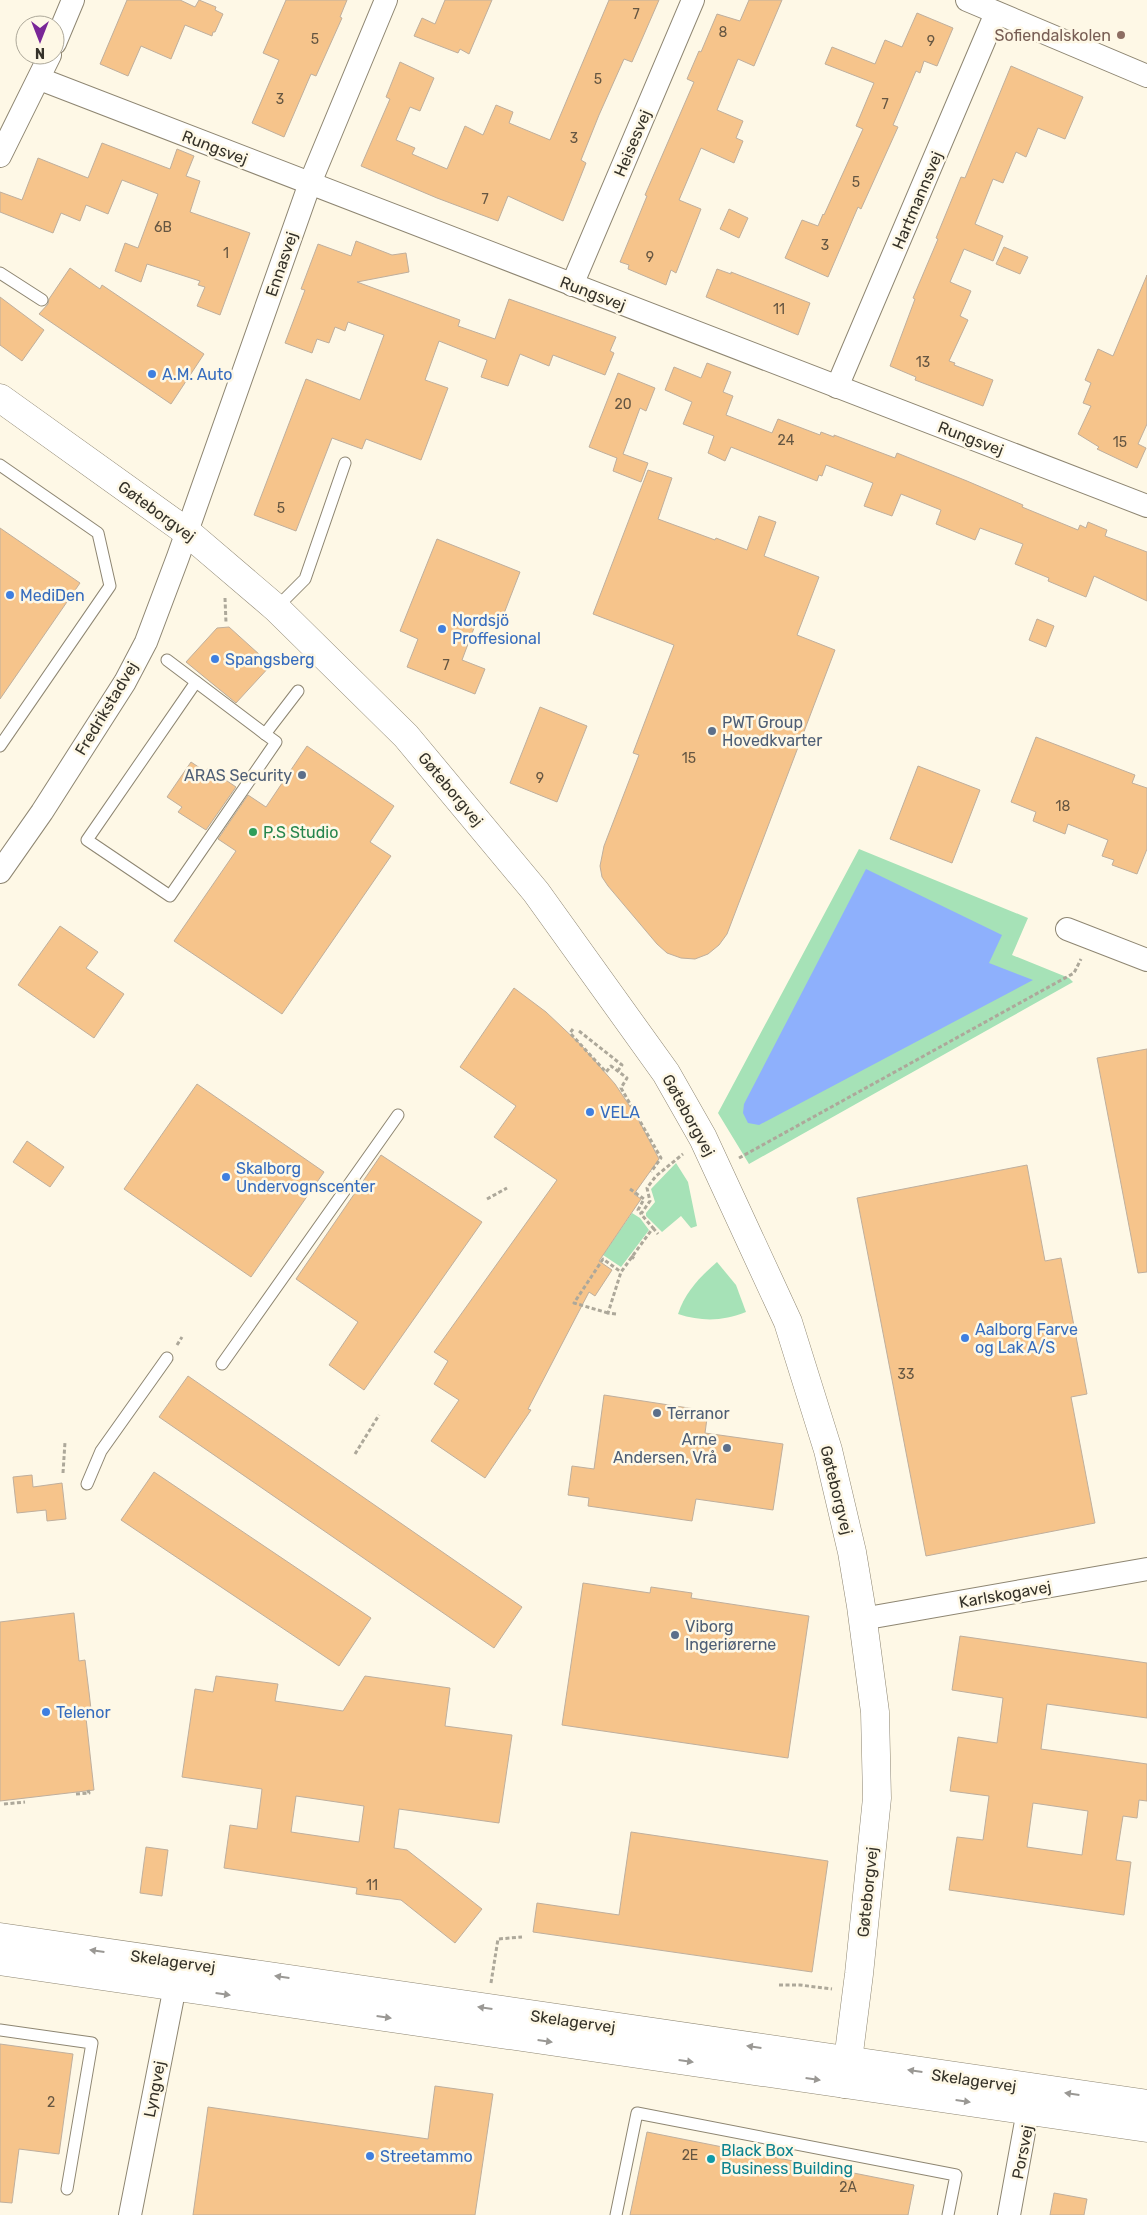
<svg xmlns="http://www.w3.org/2000/svg" width="1147" height="2215" font-family="Rubik,sans-serif">
	<rect width="100%" height="100%" fill="#fef8e6"/>
	<!-- green -->
	<g fill="#a6e2b7">
		<path d="M859,849L1028,918L1012,955L1069,978L1073,982L749,1164L718,1113Z"/>
		<path d="M676,1163L688,1182L697,1226L691,1228L681,1216L662,1232L646,1216V1213L655,1202L651,1189Z"/>
		<path d="M632,1213L640,1218L649,1230L621,1267L603,1255Z"/>
		<path d="M717,1262L736,1285L746,1312C723,1321 703,1322 678,1314C685,1292 700,1277 717,1262Z"/>
	</g>
	<!-- water -->
	<path fill="#8eb0fc" d="M866,869L1002,935L989,963L1033,980L759,1125L748,1123L743,1113L744,1104Z"/>
	<!-- building -->
	<g fill="#f6c48b" stroke="#bfaf9d" fill-rule="evenodd">
		<path d="M127,0H180L195,7L199,0L216,7L215,10L223,14L215,32H213L212,36L185,25L171,59L141,46L128,76L100,64Z"/>
		<path d="M286,0H347L340,17L342,18L316,76L311,74L284,137L252,123L279,60L263,53Z"/>
		<path d="M445,0H492L469,54L460,49L458,53L414,36L422,18L435,24Z"/>
		<path d="M609,0H659L632,62L624,59L599,115L581,160L586,163L563,221L508,196L498,221L437,198L361,166L390,99L386,97L400,62L434,78L420,111L410,107L396,140L415,148L412,154L447,169L465,126L483,135L496,105L513,112L509,123L550,140Z"/>
		<path d="M749,0H782L754,66L738,59L717,110L743,121L736,138L743,141L734,163L701,148L679,200L701,209L676,273L671,270L666,285L628,269L629,265L620,262L647,196L645,195L694,82L687,79L699,51L701,52L717,14L740,21Z"/>
		<path d="M917,13L953,28L937,66L924,61L920,73L916,71L893,125L898,127L861,209L858,207L828,277L785,258L802,220L818,226L823,214L824,215L863,129L856,126L874,83L825,64L832,47L875,64L885,40L902,47Z"/>
		<path d="M1011,66L1083,97L1065,139L1038,128L1026,157L1016,152L1003,183L993,179L975,224L1003,236L993,261L964,249L950,282L971,291L960,316L968,320L949,361L955,363L954,365L993,380L983,406L915,380L916,377L890,366L915,299L913,298L938,239L936,238L961,177L965,178Z"/>
		<path d="M102,143L170,169L177,149L194,156L186,176L200,181L190,212L250,233L220,315L197,306L205,287L198,285L200,281L147,264L141,282L115,271L125,243L138,248L158,194L122,180L108,214L86,205L80,221L61,213L53,233L0,212V192L22,200L38,158L88,178Z"/>
		<path d="M729,209L748,218L739,238L720,229Z"/>
		<path d="M356,241L392,255L406,253L409,272L357,282L460,320L458,326L495,339L509,299L616,337L610,351L614,353L605,375L553,355L549,366L520,354L508,386L481,377L487,360L439,341L425,380L448,388L421,460L366,439L362,449L332,438L296,531L254,515L306,379L360,400L384,335L348,322L345,331L335,327L329,343L317,339L312,353L285,343L305,290L301,289L318,244L351,256Z"/>
		<path d="M1004,247L1028,257L1020,274L996,264Z"/>
		<path d="M70,268L100,289L102,285L204,354L171,404L39,314L48,304L49,299Z"/>
		<path d="M717,269L731,274V272L810,303L798,335L706,297Z"/>
		<path d="M1147,275V424L1138,444L1146,448L1137,468L1097,449L1099,447L1078,434L1091,406L1083,403L1091,383L1085,380L1098,349L1113,356Z"/>
		<path d="M0,297L44,330L22,361L0,345Z"/>
		<path d="M707,363L731,372L723,392L733,396L726,415L772,433L778,419L820,435L821,432L834,437V435L895,458L897,453L967,481L1023,505L1022,507L1078,530L1080,525L1086,528L1088,522L1107,530L1105,536L1147,552V601L1094,576L1086,597L1048,581L1049,578L1015,564L1023,544L980,528L975,540L936,524L941,510L901,494L892,516L864,506L873,483L826,465L822,476L819,475L817,481L731,447L725,461L708,453L714,436L683,424L692,402L665,390L674,367L701,378Z"/>
		<path d="M618,373L655,388L646,411L640,408L623,454L648,463L641,482L613,471L617,458L589,447Z"/>
		<path d="M648,470L672,478L658,519L715,540L716,538L747,550L759,516L776,522L764,556L819,577L797,635L835,650L727,934L719,945L708,954L695,959L681,958L667,953L657,944L608,886L602,877L600,866L604,846L639,755L633,753L674,645L593,614Z"/>
		<path d="M0,528L80,583L0,699Z"/>
		<path d="M437,539L520,572L498,629L477,620L462,660L485,669L475,694L407,667L418,639L400,631Z"/>
		<path d="M1037,619L1054,626L1046,647L1029,640Z"/>
		<path d="M229,627L271,665L236,703L186,662L217,628Z"/>
		<path d="M540,707L587,726L557,802L510,783Z"/>
		<path d="M1036,737L1135,775L1132,783L1147,788V849L1137,874L1112,865L1114,860L1102,856L1108,840L1068,824L1065,834L1033,821L1036,812L1011,802Z"/>
		<path d="M307,746L394,806L370,842L391,856L282,1014L174,941L236,851L218,839L248,795L266,807Z"/>
		<path d="M191,762L206,772L208,768L236,787L206,830L178,812L182,807L167,797Z"/>
		<path d="M918,766L980,790L952,863L890,839Z"/>
		<path d="M60,926L98,952L86,968L124,994L94,1038L18,985Z"/>
		<path d="M514,988L546,1012L581,1045L615,1084L637,1117L659,1159L634,1194L641,1199L599,1261L612,1270L595,1296L589,1292L528,1409L531,1410L485,1478L431,1441L459,1400L434,1384L448,1361L434,1352L557,1180L494,1137L516,1106L460,1067Z"/>
		<path d="M1147,1049V1272L1138,1273L1097,1058Z"/>
		<path d="M197,1084L324,1172L251,1277L124,1189Z"/>
		<path d="M27,1141L64,1167L50,1187L13,1162Z"/>
		<path d="M381,1155L482,1222L364,1390L329,1365L358,1322L296,1279Z"/>
		<path d="M1027,1165L1045,1261L1061,1258L1087,1394L1071,1397L1095,1523L926,1556L857,1198Z"/>
		<path d="M188,1376L522,1607L494,1648L159,1417Z"/>
		<path d="M604,1395L708,1411L705,1433L783,1444L773,1510L696,1499L692,1521L588,1506L589,1498L568,1495L572,1466L594,1469Z"/>
		<path d="M154,1472L371,1618L339,1666L121,1520Z"/>
		<path d="M32,1475L33,1487L62,1483L66,1519L47,1521L46,1510L17,1513L13,1477Z"/>
		<path d="M583,1583L650,1593L651,1587L692,1593L691,1598L809,1616L788,1758L562,1725Z"/>
		<path d="M74,1613L79,1661L85,1660L89,1692L92,1718H86L94,1790L0,1801V1622Z"/>
		<path d="M960,1636L1147,1663V1718L1047,1704L1041,1749L1147,1764V1801L1139,1800L1137,1818L1123,1816L1116,1860L1131,1862L1124,1915L949,1890L957,1837L983,1840L989,1796L950,1791L958,1737L997,1743L1003,1698L952,1690ZM1033,1803L1088,1811L1082,1855L1027,1847Z"/>
		<path d="M216,1676L278,1684L275,1701L343,1711L365,1676L450,1688L445,1726L512,1735L499,1823L399,1809L394,1848L407,1850L482,1909L455,1943L401,1900L356,1894L357,1888L224,1868L230,1825L257,1829L262,1789L182,1777L195,1689L213,1692ZM296,1796L364,1806L359,1842L291,1832Z"/>
		<path d="M631,1832L828,1861L812,1972L533,1932L537,1903L619,1915Z"/>
		<path d="M146,1847L168,1850L162,1896L140,1893Z"/>
		<path d="M0,2044L73,2054L59,2154L19,2149L12,2203L0,2202Z"/>
		<path d="M435,2086L493,2094L475,2215H193L208,2107L428,2139Z"/>
		<path d="M647,2132L914,2185L908,2215H630Z"/>
		<path d="M1054,2193L1087,2199L1084,2215H1050Z"/>
	</g>
	<g fill="none" stroke-linecap="round" stroke-linejoin="round">
		<defs>
			<g id="service">
				<path d="M0,273L42,300"/>
				<path d="M0,465L98,533L110,586L0,746"/>
				<path d="M276,608L305,579L345,463"/>
				<path d="M167,660L265,734L298,691"/>
				<path d="M196,682L87,840L170,896L276,742L265,734"/>
				<path d="M222,1364L398,1115"/>
				<path d="M87,1484L101,1451L167,1358"/>
				<path d="M0,2030L92,2043L67,2189"/>
				<path d="M616,2215L637,2113L956,2175L948,2215"/>
			</g>
			<g id="minor">
				<path d="M967,0L1147,76"/>
				<path d="M55,43L73,0"/>
				<path d="M40,79L1147,506"/>
				<path d="M0,156L50,55"/>
				<path d="M572,285L693,0"/>
				<path d="M837,387L996,13"/>
				<path d="M0,872L42,812L125,682L146,642L178,557L310,183L386,0"/>
				<path d="M1067,929L1147,960"/>
				<path d="M862,1619L1147,1569"/>
				<path d="M130,2215L178,1971"/>
				<path d="M1009,2215L1031,2094"/>
			</g>
			<g id="tertiary">
				<path d="M0,398L187,532L276,608L406,736L536,892L666,1073L703,1138L788,1322L828,1450L852,1552L861,1606L875,1712L877,1798L859,1974L845,2084"/>
				<path d="M0,1937L1147,2104"/>
				<path d="M0,1961L1147,2128"/>
			</g>
		</defs>
		<!-- service casing -->
		<use href="#service" stroke="#8e8672" stroke-width="13"/>
		<!-- minor casing -->
		<use href="#minor" stroke="#8e8672" stroke-width="24"/>
		<!-- tertiary casing -->
		<use href="#tertiary" stroke="#8e8672" stroke-width="29"/>
		<!-- path -->
		<g stroke="#ada89a" stroke-width="3" stroke-dasharray="4 2.5" stroke-linecap="butt">
			<path d="M225,598L226,623"/>
			<path d="M573,1029L570,1033L606,1072L611,1066L627,1078L621,1088L661,1158L651,1172"/>
			<path d="M579,1031L622,1065L617,1072"/>
			<path d="M739,1158L1074,973L1081,959"/>
			<path d="M630,1189L644,1199L638,1210L641,1213"/>
			<path d="M487,1199L507,1188"/>
			<path d="M653,1228L658,1234"/>
			<path d="M631,1256L636,1260"/>
			<path d="M608,1313L574,1303L603,1259L621,1272"/>
			<path d="M616,1314L608,1313L621,1272L653,1228L641,1214L650,1201L647,1188L656,1176L683,1154"/>
			<path d="M177,1345L182,1337"/>
			<path d="M355,1454L379,1415"/>
			<path d="M63,1473L65,1442"/>
			<path d="M76,1794L89,1793L88,1790"/>
			<path d="M4,1804L25,1802"/>
			<path d="M491,1983L498,1939L522,1937"/>
			<path d="M779,1985H800L832,1989"/>
		</g>
		<!-- service -->
		<use href="#service" stroke="#fff" stroke-width="11"/>
		<!-- minor -->
		<use href="#minor" stroke="#fff" stroke-width="22"/>
		<!-- tertiary -->
		<use href="#tertiary" stroke="#fff" stroke-width="28"/>
	</g>
	<!-- one-way arrows -->
	<defs><path id="oneway-solid" d="M-6-.8H1V-3.2L6.5 0L1 3.2V.8H-6Z" transform="scale(1.25)"/></defs>
	<g fill="#9a9894">
		<use href="#oneway-solid" transform="translate(97 1951) rotate(-172)"/>
		<use href="#oneway-solid" transform="translate(282 1977) rotate(-172)"/>
		<use href="#oneway-solid" transform="translate(223 1994) rotate(8)"/>
		<use href="#oneway-solid" transform="translate(485 2008) rotate(-172)"/>
		<use href="#oneway-solid" transform="translate(384 2017) rotate(8)"/>
		<use href="#oneway-solid" transform="translate(545 2041) rotate(8)"/>
		<use href="#oneway-solid" transform="translate(754 2047) rotate(-172)"/>
		<use href="#oneway-solid" transform="translate(686 2061) rotate(8)"/>
		<use href="#oneway-solid" transform="translate(915 2071) rotate(-172)"/>
		<use href="#oneway-solid" transform="translate(813 2079) rotate(8)"/>
		<use href="#oneway-solid" transform="translate(1072 2094) rotate(-172)"/>
		<use href="#oneway-solid" transform="translate(963 2101) rotate(8)"/>
	</g>
	<!-- markers -->
	<circle fill="#8d6e63" stroke="#fef8e6" stroke-width="2" cx="1121" cy="35" r="5"/>
	<g fill="#3f7fe0" stroke="#fef8e6" stroke-width="2">
		<circle cx="152" cy="374" r="5"/>
		<circle cx="10" cy="595" r="5"/>
		<circle cx="442" cy="629" r="5"/>
		<circle cx="215" cy="659" r="5"/>
		<circle cx="590" cy="1112" r="5"/>
		<circle cx="226" cy="1177" r="5"/>
		<circle cx="965" cy="1338" r="5"/>
		<circle cx="46" cy="1712" r="5"/>
		<circle cx="370" cy="2156" r="5"/>
	</g>
	<g fill="#5c6f8a" stroke="#fef8e6" stroke-width="2">
		<circle cx="712" cy="731" r="5"/>
		<circle cx="302" cy="775" r="5"/>
		<circle cx="657" cy="1413" r="5"/>
		<circle cx="727" cy="1448" r="5"/>
		<circle cx="675" cy="1635" r="5"/>
	</g>
	<circle fill="#2e9e5b" stroke="#fef8e6" stroke-width="2" cx="253" cy="832" r="5"/>
	<circle fill="#0f9aa8" stroke="#fef8e6" stroke-width="2" cx="711" cy="2159" r="5"/>
	<g text-anchor="middle" stroke-width="5" stroke-linejoin="round" paint-order="stroke">
		<!-- number labels -->
		<g font-size="14" fill="#655642">
			<text x="636" y="19">7</text>
			<text x="723" y="37">8</text>
			<text x="315" y="44">5</text>
			<text x="931" y="46">9</text>
			<text x="598" y="84">5</text>
			<text x="280" y="104">3</text>
			<text x="885" y="109">7</text>
			<text x="574" y="143">3</text>
			<text x="856" y="187">5</text>
			<text x="485" y="204">7</text>
			<text x="163" y="232">6B</text>
			<text x="825" y="250">3</text>
			<text x="226" y="258">1</text>
			<text x="650" y="262">9</text>
			<text x="779" y="314">11</text>
			<text x="923" y="367">13</text>
			<text x="623" y="409">20</text>
			<text x="786" y="445">24</text>
			<text x="1120" y="447">15</text>
			<text x="281" y="513">5</text>
			<text x="446" y="670">7</text>
			<text x="689" y="763">15</text>
			<text x="540" y="783">9</text>
			<text x="1063" y="811">18</text>
			<text x="906" y="1379">33</text>
			<text x="372" y="1890">11</text>
			<text x="51" y="2107">2</text>
			<text x="690" y="2160">2E</text>
			<text x="848" y="2192">2A</text>
		</g>
		<!-- education labels -->
		<g font-size="16" fill="#785e54" stroke="#fef8e6" text-anchor="end">
			<text x="1111" y="41">Sofiendalskolen</text>
		</g>
		<!-- street labels -->
		<g font-size="16" fill="#353229" stroke="#fef8e6">
			<text transform="translate(632 143) rotate(-67)" y="6">Heisesvej</text>
			<text transform="translate(215 147) rotate(21)" y="6">Rungsvej</text>
			<text transform="translate(917 200) rotate(-67)" y="6">Hartmannsvej</text>
			<text transform="translate(281 264) rotate(-71)" y="6">Ennasvej</text>
			<text transform="translate(593 293) rotate(21)" y="6">Rungsvej</text>
			<text transform="translate(971 438) rotate(21)" y="6">Rungsvej</text>
			<text transform="translate(157 511) rotate(36)" y="6">Gøteborgvej</text>
			<text transform="translate(106 708) rotate(-59)" y="6">Fredrikstadvej</text>
			<text transform="translate(451 789) rotate(50)" y="6">Gøteborgvej</text>
			<text transform="translate(689 1115) rotate(61)" y="6">Gøteborgvej</text>
			<text transform="translate(837 1490) rotate(76)" y="6">Gøteborgvej</text>
			<text transform="translate(1005 1594) rotate(-10)" y="6">Karlskogavej</text>
			<text transform="translate(867 1892) rotate(-84)" y="6">Gøteborgvej</text>
			<text transform="translate(173 1961) rotate(8)" y="6">Skelagervej</text>
			<text transform="translate(573 2021) rotate(8)" y="6">Skelagervej</text>
			<text transform="translate(974 2080) rotate(8)" y="6">Skelagervej</text>
			<text transform="translate(154 2089) rotate(-79)" y="6">Lyngvej</text>
			<text transform="translate(1022 2152) rotate(-79)" y="6">Porsvej</text>
		</g>
		<!-- shop labels -->
		<g font-size="16" fill="#366cbe" stroke="#fef8e6" text-anchor="start">
			<text x="162" y="380">A.M. Auto</text>
			<text x="20" y="601">MediDen</text>
			<text x="452" y="626">Nordsjö<tspan x="452" dy="18">Proffesional</tspan></text>
			<text x="225" y="665">Spangsberg</text>
			<text x="600" y="1118">VELA</text>
			<text x="236" y="1174">Skalborg<tspan x="236" dy="18">Undervognscenter</tspan></text>
			<text x="975" y="1335">Aalborg Farve<tspan x="975" dy="18">og Lak A/S</tspan></text>
			<text x="56" y="1718">Telenor</text>
			<text x="380" y="2162">Streetammo</text>
		</g>
		<!-- service labels -->
		<g font-size="16" fill="#4e5e75" stroke="#fef8e6" text-anchor="start">
			<text x="722" y="728">PWT Group<tspan x="722" dy="18">Hovedkvarter</tspan></text>
			<text x="292" y="781" text-anchor="end">ARAS Security</text>
			<text x="667" y="1419">Terranor</text>
			<text x="717" y="1445" text-anchor="end">Arne<tspan x="717" dy="18">Andersen, Vrå</tspan></text>
			<text x="685" y="1632">Viborg<tspan x="685" dy="18">Ingeriørerne</tspan></text>
		</g>
		<!-- leisure labels -->
		<g font-size="16" fill="#27864d" stroke="#fef8e6" text-anchor="start">
			<text x="263" y="838">P.S Studio</text>
		</g>
		<!-- culture labels -->
		<g font-size="16" fill="#0d838f" stroke="#fef8e6" text-anchor="start">
			<text x="721" y="2156">Black Box<tspan x="721" dy="18">Business Building</tspan></text>
		</g>
	</g>
	<!-- north arrow -->
	<g transform="translate(40 40) rotate(180)"><circle r="24" fill="#fef8e6" stroke="#aea99a"/>
	<path d="M0-4L9 19L0 12L-9 19Z" fill="#792797"/>
	<text y="-8" font-size="14" font-weight="bold" text-anchor="middle" fill="#353229">N</text>
	</g>
</svg>
